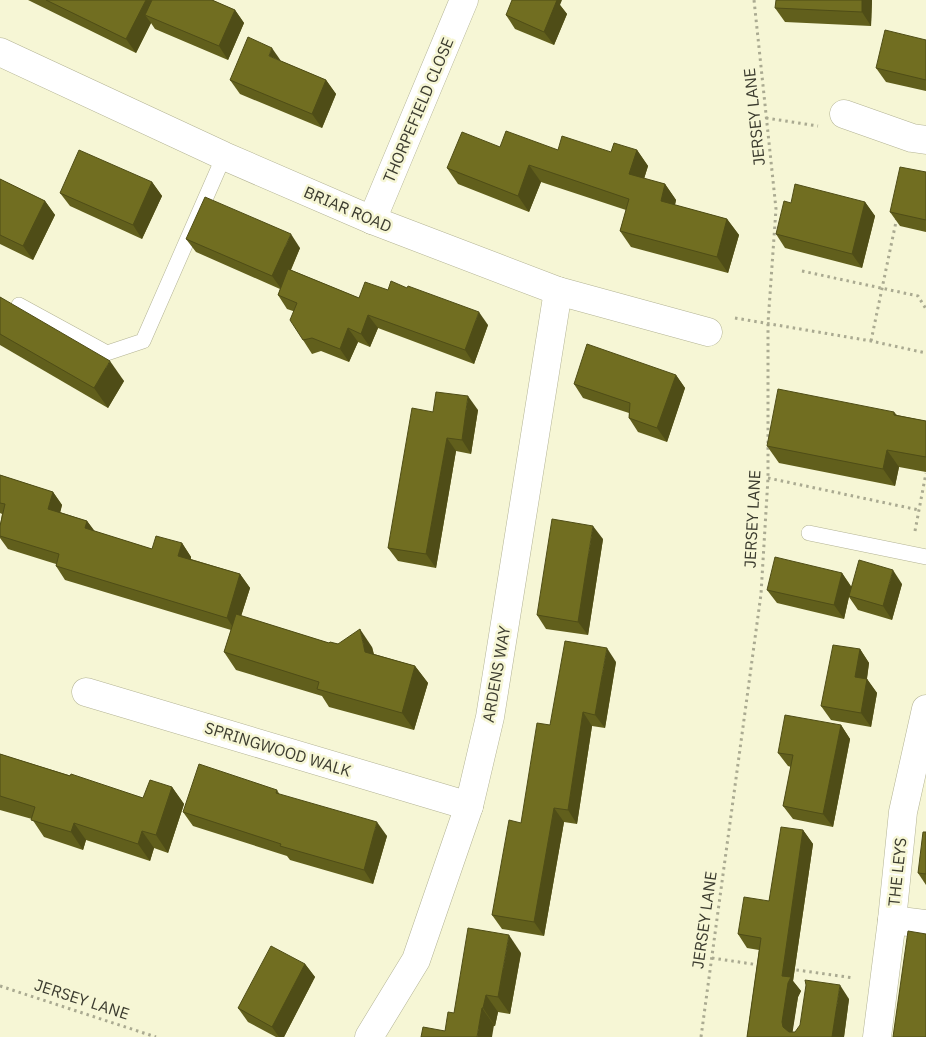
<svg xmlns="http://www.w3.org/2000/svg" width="926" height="1037" font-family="'IBM Plex Sans',sans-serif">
	<rect width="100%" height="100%" fill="#f6f6d5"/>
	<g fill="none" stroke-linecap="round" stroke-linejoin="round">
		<defs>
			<g id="service">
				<path d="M19,305L107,353L143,341L224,156"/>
				<path d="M809,533L926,557"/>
			</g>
			<g id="minor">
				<path d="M0,52L224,156L372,220L558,291L708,332"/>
				<path d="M844,114L912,138L926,140"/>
				<path d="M372,220L464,0"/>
				<path d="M86,692L469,806"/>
				<path d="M892,920L926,924"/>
				<path d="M369,1037L416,960L469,806L490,717L558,291"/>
				<path d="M877,1037L892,920L903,812L926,709"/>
			</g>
		</defs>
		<!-- service casing -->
		<use href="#service" stroke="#b3b394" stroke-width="16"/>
		<!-- minor casing -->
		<use href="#minor" stroke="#b3b394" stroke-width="29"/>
		<!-- path -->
		<g stroke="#aaaa91" stroke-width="3" stroke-dasharray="2.5 4" stroke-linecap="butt">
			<path d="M766,118L818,126"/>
			<path d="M802,271L918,296L926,309"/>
			<path d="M735,318L871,341L926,353"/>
			<path d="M871,341L897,217"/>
			<path d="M768,478L919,510"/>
			<path d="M915,531L926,473"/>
			<path d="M712,958L759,965"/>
			<path d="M790,969L854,978"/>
			<path d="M0,986L156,1037"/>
			<path d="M701,1037L761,594L768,478V323L776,209L754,0"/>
		</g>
		<!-- service -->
		<use href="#service" stroke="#fff" stroke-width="15"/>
		<!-- minor -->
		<use href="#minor" stroke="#fff" stroke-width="28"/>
	</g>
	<!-- wall -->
	<g fill="#615f1c">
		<path d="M28,0H212L235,10L244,23L228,60L155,29L151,23L136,53Z"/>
		<path d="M872,0L871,26L785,22L775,8Z"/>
		<path d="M560,5L567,14L554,45L515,29L506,15Z"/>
		<path d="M926,40V91L886,82L876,68Z"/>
		<path d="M281,61L326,80L336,94L322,128L240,94L230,80Z"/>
		<path d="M500,147L558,150L611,152L637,150L648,166L644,179L665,184L676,200L675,205L727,219L739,235L728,273L631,247L620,231L626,210L541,182L529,212L458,184L447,168Z"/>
		<path d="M926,172V232L900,226L890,212Z"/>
		<path d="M0,179L45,201L55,215L33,260L0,244Z"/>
		<path d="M152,182L162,196L142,239L70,206L60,193Z"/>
		<path d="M865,202L875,216L862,268L785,248L776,234Z"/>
		<path d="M186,239L300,248L291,270L359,298L388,290L488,325L474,364L378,328L370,347L358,342L349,362L321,351L312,354L303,340L293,311L287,309L278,295L280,289L196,252Z"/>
		<path d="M0,297L124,381L108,408L0,345Z"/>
		<path d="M676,375L685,388L667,442L638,432L629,418V413L583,398L574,384Z"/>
		<path d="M478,410L471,454L456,451L436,568L398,561L388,548L433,412Z"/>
		<path d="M894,412L897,415L926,421V472L899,467L895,486L779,463L767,446Z"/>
		<path d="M0,475L53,492L62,505L60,512L87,521L94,531L152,549L182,543L191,557V559L240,574L250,588L241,616L329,643L372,647L374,654L415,666L428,683L414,730L329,707L322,696L236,670L224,652L231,630L65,580L56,566V564L8,549L0,538V526L2,514L0,513Z"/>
		<path d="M603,539L588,635L546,629L537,615Z"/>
		<path d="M842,573L851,586L902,584L892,620L858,610L849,597L844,619L777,603L767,590Z"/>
		<path d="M860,649L869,663L867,679L877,693L871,727L831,720L821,706Z"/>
		<path d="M616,662L605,728L592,726L577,824L564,822L544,936L502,929L492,915L521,823L550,725Z"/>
		<path d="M841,725L850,739L833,827L793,819L783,806L791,767L788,766L778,753Z"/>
		<path d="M0,754L143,798L172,787L184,804L168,853L154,848L150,861L86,840L83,850L44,837L32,819L0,810Z"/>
		<path d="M277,790L280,795L387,836L373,884L290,860L287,856L193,826L183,812Z"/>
		<path d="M803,830L813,844L793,981L801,991L798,997L792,1032H795L849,999L844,1037H747L759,950L747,948L738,934L769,901Z"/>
		<path d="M926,832V885L918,873Z"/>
		<path d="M521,953L510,1014L498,1012L495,1026L445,1031L454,1013Z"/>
		<path d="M305,964L315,977L284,1037H276L248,1022L238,1008Z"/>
	</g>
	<!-- shaded-wall -->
	<g fill="#4f4d17">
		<path d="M146,0H153L145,15L151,23L136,53L126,39Z"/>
		<path d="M551,0H562L560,5L567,14L554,45L544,32Z"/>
		<path d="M862,0H872L871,26L862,12Z"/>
		<path d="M235,10L244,23L228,60L219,46Z"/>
		<path d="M272,48L281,61L269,56Z"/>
		<path d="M326,80L336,94L322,128L312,114Z"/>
		<path d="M637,150L648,166L640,191L629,174Z"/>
		<path d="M529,165L541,182L529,212L518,196Z"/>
		<path d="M152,182L162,196L142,239L133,225Z"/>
		<path d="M665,184L676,200L672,217L661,201Z"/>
		<path d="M45,201L55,215L33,260L23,246Z"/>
		<path d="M865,202L875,216L862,268L852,254Z"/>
		<path d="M727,219L739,235L728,273L717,257Z"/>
		<path d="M291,234L300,248L282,290L272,276Z"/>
		<path d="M479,312L488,325L474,364L465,350Z"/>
		<path d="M368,315L378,328L370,347L361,334Z"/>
		<path d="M348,328L358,342L349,362L340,349Z"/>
		<path d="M110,361L124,381L108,408L94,388Z"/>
		<path d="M676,375L685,388L667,442L657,428Z"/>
		<path d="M468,396L478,410L471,454L462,440Z"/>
		<path d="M447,438L456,451L436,568L426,554Z"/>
		<path d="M887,450L899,467L895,486L883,469Z"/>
		<path d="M53,492L62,505L58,522L48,509Z"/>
		<path d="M87,521L97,534L85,528Z"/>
		<path d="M593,526L603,539L588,635L578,622Z"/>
		<path d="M182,543L191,557L187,569L178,556Z"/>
		<path d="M893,570L902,584L892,620L883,606Z"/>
		<path d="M842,573L851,587L844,619L834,605Z"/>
		<path d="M240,574L250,588L236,632L227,618Z"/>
		<path d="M360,629L372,647L377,670L365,652Z"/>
		<path d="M607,648L616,662L605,728L595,715Z"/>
		<path d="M860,649L869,663L865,691L855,677Z"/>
		<path d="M415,666L428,683L414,730L402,713Z"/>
		<path d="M867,679L877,693L871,727L861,713Z"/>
		<path d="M583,712L592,726L577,824L568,810Z"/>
		<path d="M841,725L850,739L833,827L823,814Z"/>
		<path d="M172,787L184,804L168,853L156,835Z"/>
		<path d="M554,808L564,822L544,936L534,922Z"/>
		<path d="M377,822L387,836L373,884L364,870Z"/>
		<path d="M74,823L86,840L83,850L71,832Z"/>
		<path d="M803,830L813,844L793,981L801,991L798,997L792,1036L783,1027L782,1022V976Z"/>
		<path d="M142,831L154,848L150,861L138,844Z"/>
		<path d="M509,935L521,953L510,1014L498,997Z"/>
		<path d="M305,964L315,977L284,1037H279L272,1027Z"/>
		<path d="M840,985L849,999L844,1037H832Z"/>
		<path d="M486,995L498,1012L495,1026L483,1008Z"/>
		<path d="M482,1008L494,1025L492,1037H477Z"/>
	</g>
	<!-- building -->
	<g fill="#716e21" stroke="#4f4d17">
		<path d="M46,0H146L126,39Z"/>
		<path d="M152,0H212L235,10L219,46L145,15Z"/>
		<path d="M512,0H557L544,32L506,15Z"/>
		<path d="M776,0H862V12L775,8Z"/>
		<path d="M885,30L926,40V80L876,68Z"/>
		<path d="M248,37L272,48L269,56L326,80L312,114L230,80Z"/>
		<path d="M506,131L558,150L562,136L611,152L614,143L637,150L629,174L665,184L661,201L727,219L717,257L620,231L629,199L529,165L518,196L447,168L462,132L500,147Z"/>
		<path d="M79,150L152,182L133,225L60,193Z"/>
		<path d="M900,167L926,172V220L890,212Z"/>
		<path d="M0,179L45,201L23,246L0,235Z"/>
		<path d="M795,184L865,202L852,254L776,234L784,201L791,203Z"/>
		<path d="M205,197L291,234L272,276L186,239Z"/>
		<path d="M288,269L359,298L365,282L388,290L391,281L407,288L408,286L479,312L465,350L368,315L361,334L348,328L340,349L312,338L303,340L290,320L297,303L278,295Z"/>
		<path d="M0,297L110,361L94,388L0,334Z"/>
		<path d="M587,344L676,375L657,428L629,418L630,403L574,384Z"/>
		<path d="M778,389L894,412V415L926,421V457L887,450L883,469L767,446Z"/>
		<path d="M436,392L468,396L462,440L447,438L426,554L388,548L412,408L433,412Z"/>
		<path d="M0,475L53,492L48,509L87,521L85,528L152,549L156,536L182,543L178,556L240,574L227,618L56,566L59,554L0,536V526L5,504L0,503Z"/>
		<path d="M552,519L593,526L578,622L537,615Z"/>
		<path d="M775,557L842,573L834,605L767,590Z"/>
		<path d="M859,560L893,570L883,606L849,596Z"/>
		<path d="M236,614L329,643L330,642L338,644L360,629L365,652L415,666L402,713L317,689L319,682L224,652Z"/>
		<path d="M565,641L607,648L595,715L583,712L568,810L554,808L534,922L492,915L509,820L521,823L537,723L550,725Z"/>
		<path d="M833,645L860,649L855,677L867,679L861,713L821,706Z"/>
		<path d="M785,715L841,725L823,814L783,806L793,755L778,753Z"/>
		<path d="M0,754L70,776L71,774L143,798L150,780L172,787L156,835L142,831L138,844L74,823L71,832L31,820L35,807L0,796Z"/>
		<path d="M199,764L277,790L276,793L377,822L364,870L280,846L281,844L183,812Z"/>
		<path d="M781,827L803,830L782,976L791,977L788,983L782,1022L783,1027L789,1032H795L800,1025L806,985L805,980L840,985L832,1037H747L761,938L738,934L744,897L769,901Z"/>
		<path d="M923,832H926V874L918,873Z"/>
		<path d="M468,928L509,935L498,997L486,995L483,1008H482L477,1037H421L423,1027L445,1031L448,1012L454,1013Z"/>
		<path d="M908,931L926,934V1037H893Z"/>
		<path d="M271,946L305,964L272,1027L238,1008Z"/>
	</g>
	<g text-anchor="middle" stroke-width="5" stroke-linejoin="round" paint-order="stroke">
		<!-- street labels -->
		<g font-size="16" fill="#3c3c2f" stroke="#f6f6d5">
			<text transform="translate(418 110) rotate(-67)" y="6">THORPEFIELD CLOSE</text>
			<text transform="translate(754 117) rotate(-96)" y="6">JERSEY LANE</text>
			<text transform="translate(348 209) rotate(23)" y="6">BRIAR ROAD</text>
			<text transform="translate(752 519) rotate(-87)" y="6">JERSEY LANE</text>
			<text transform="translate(496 674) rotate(-80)" y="6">ARDENS WAY</text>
			<text transform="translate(278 749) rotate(17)" y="6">SPRINGWOOD WALK</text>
			<text transform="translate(897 872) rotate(-84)" y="6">THE LEYS</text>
			<text transform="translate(704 920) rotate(-82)" y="6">JERSEY LANE</text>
			<text transform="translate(82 999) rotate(18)" y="6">JERSEY LANE</text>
		</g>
	</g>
</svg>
